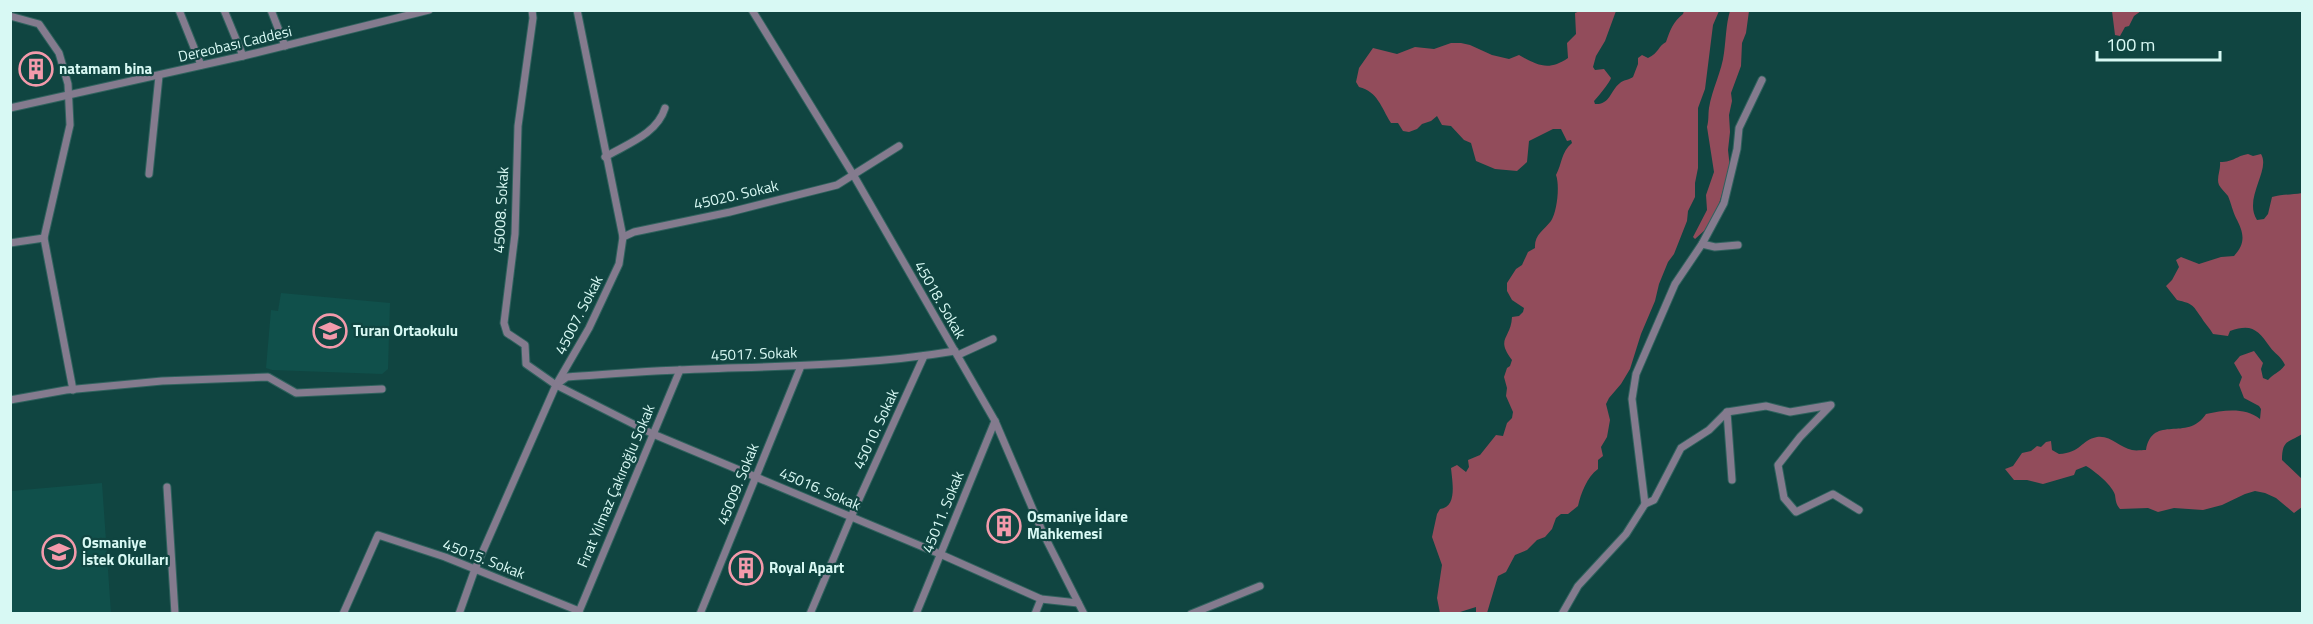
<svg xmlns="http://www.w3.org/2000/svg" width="2313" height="624" font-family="'Titillium Web',sans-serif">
	<rect width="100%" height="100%" fill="#104541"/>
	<!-- built -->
	<g fill="#10504b">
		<path d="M281,293L390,303L388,369L382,374L272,370L266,368L271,310L278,311Z"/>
		<path d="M102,483L111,613H11V491Z"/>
	</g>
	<!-- forest -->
	<g fill="#924c5b">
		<path d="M1580,11H1616L1605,41L1596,56L1593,67L1595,70L1604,69L1611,78C1610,82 1598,97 1594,101L1595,104C1610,105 1610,91 1620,83C1623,80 1629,80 1633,77L1638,64V58L1642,55L1648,58C1659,53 1658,46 1666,42C1670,30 1673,22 1683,14L1684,11H1719L1713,25L1705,89L1698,108V168L1695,183V197L1688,211L1687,221L1674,254L1668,262L1659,284L1655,301L1641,334L1630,369L1621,384L1609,398L1606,404L1610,420L1607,437L1601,447L1603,456L1598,460V469C1587,477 1581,493 1578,506L1568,514H1561L1556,518L1552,529L1545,537L1537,540L1527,550L1515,555L1506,572L1498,576L1487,613H1476V607L1460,612L1440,613L1437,598L1442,565L1432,537L1437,514L1440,509C1458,507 1452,480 1451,468L1457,465L1466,472L1469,467L1468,460L1480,455L1496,435L1503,436L1507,423L1512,418L1513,412L1506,396L1507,388L1504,377L1507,368L1510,366L1512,360C1495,338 1511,339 1512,317L1519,316L1523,312L1524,308L1512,300L1507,291V283L1516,269L1522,265L1528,252L1535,248C1534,235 1544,230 1551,221C1557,212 1560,186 1556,175C1562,164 1561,152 1572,143L1571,140L1567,141L1561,129H1553L1529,141L1527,162L1517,171L1495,169L1476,161L1471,143L1464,140L1451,126L1442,125L1437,116L1431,121L1422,124L1417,129L1409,132L1403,131L1398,123H1391C1381,107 1378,92 1359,87L1356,82L1359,68L1373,48L1397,54L1415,47L1434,49L1451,43H1461L1470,45L1492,55L1509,59L1519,55C1538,66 1549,71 1568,58L1567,43L1576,34L1575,13Z"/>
		<path d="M1730,11H1749L1746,33L1742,43L1741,66L1731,93L1732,101L1729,115L1730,132L1728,150L1730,168L1718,207L1705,230L1695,239L1693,237L1707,210L1706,195L1714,172L1707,127C1709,120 1708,115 1709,108C1712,89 1722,71 1724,53C1726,39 1726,24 1730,11Z"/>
		<path d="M2112,11V10L2141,11L2134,16L2129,26L2125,27L2120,36L2115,35Z"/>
		<path d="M2248,154L2253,156L2261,154C2271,170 2243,198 2257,220L2264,219L2268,214L2272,197C2283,194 2292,195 2302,193V434C2289,443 2282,439 2282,460L2302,479V507L2294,513L2276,498L2265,493L2255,491L2245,494L2222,505L2203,510L2174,508L2158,512L2148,508L2120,509C2116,504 2116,502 2115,495C2113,486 2095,471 2086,466L2076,470L2074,475L2043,484L2027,480H2014L2005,469L2013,466L2022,453L2031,451L2037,446L2041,447L2046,442L2051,441L2052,450L2059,454C2081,453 2081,440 2097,437C2111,435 2120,448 2132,450C2136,451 2142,450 2146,450C2153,413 2187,443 2206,414C2224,410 2245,407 2260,419L2261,409L2259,406L2244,398L2239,385L2242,377L2234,363L2240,356L2254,351L2263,363L2261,369L2263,378L2268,380C2274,373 2278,374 2285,365C2281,356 2275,354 2270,347C2258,330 2252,323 2230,331L2228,336L2213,334C2210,328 2204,323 2201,317C2192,304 2193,304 2177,300L2166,286L2172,280L2179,267L2176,260L2181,257L2199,264L2221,257L2234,256C2246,243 2244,233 2236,218C2233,212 2231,203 2228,196C2225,192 2221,189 2219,185C2216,178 2221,170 2220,162C2234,162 2236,156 2248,154Z"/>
	</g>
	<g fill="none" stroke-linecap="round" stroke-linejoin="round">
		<defs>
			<g id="street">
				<path d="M179,10L201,65"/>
				<path d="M224,10L243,56"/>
				<path d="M271,10L285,46"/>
				<path d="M532,10L533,18L518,126L515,234L504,323L507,333L525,345L526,364L556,385L653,434L940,554L1041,599L1078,603"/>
				<path d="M752,10L854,176L995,421L1043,533L1084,614"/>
				<path d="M10,16L39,24L59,53L68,84L70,125L44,238"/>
				<path d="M10,108L243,56L429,10"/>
				<path d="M605,157C627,144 657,134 665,108"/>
				<path d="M149,174L159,76"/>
				<path d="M623,237L634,232L730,212L837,185L899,146"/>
				<path d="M10,243L44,238L73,390"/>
				<path d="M1702,244L1715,247L1738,245"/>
				<path d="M958,355L993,339"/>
				<path d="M560,382L567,377C612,374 658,370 704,369C787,366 872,365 955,351"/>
				<path d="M10,400L66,390L162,381L268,377L296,393L382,389"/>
				<path d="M1727,412L1732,480"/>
				<path d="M167,487L175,614"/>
				<path d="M1645,504L1632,399L1636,374L1675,284L1702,244L1724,203L1737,149L1739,128L1762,80"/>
				<path d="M343,614L378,535L445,557L579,611"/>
				<path d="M459,614L475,569L556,385L589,328L619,264L623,237L577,10"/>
				<path d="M578,614L680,370"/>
				<path d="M700,614L801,366"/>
				<path d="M810,614L851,517L924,356"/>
				<path d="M916,614L995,421"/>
				<path d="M1035,614L1041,599"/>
				<path d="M1191,614L1260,586"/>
				<path d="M1562,614L1578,586L1626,534L1645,504L1654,500L1681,448L1709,430L1727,412L1766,406L1790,412L1831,405L1800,437L1778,465L1784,498L1796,512L1833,494L1859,510"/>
			</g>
		</defs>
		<!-- street casing -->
		<use href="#street" stroke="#30625e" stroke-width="9"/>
		<!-- street -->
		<use href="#street" stroke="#847b8e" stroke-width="7"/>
	</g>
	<!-- icons -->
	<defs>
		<symbol id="building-ring" viewBox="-11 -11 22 22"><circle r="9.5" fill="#104541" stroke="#f39aab" stroke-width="1.5"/><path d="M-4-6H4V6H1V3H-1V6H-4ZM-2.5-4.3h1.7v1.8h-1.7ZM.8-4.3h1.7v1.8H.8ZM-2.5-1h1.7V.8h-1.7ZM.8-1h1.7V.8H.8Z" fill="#f39aab"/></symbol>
		<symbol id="school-ring" viewBox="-11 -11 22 22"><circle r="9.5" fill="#104541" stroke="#f39aab" stroke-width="1.5"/><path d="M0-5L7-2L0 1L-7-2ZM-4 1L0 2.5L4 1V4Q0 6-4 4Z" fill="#f39aab"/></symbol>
	</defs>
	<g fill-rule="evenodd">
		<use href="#building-ring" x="17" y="50" width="38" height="38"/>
		<use href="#school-ring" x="311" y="312" width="38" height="38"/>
		<use href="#building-ring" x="985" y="507" width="38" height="38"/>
		<use href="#school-ring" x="40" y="533" width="38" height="38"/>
		<use href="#building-ring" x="727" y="549" width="38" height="38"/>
	</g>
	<g text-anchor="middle" stroke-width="4.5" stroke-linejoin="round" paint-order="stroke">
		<!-- street labels -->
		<g font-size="15" fill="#d8f9f4" stroke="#104541">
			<text transform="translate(235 44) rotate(-13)" y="5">Dereobası Caddesi</text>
			<text transform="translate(736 195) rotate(-13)" y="5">45020. Sokak</text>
			<text transform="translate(501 210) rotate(-87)" y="5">45008. Sokak</text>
			<text transform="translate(940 300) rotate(60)" y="5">45018. Sokak</text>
			<text transform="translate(579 315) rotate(-63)" y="5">45007. Sokak</text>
			<text transform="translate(754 354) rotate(-2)" y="5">45017. Sokak</text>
			<text transform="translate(876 429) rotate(-65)" y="5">45010. Sokak</text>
			<text transform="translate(738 484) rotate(-68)" y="5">45009. Sokak</text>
			<text transform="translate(616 486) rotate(-67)" y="5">Fırat Yılmaz Çakıroğlu Sokak</text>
			<text transform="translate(820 489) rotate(23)" y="5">45016. Sokak</text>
			<text transform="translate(943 512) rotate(-68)" y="5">45011. Sokak</text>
			<text transform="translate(484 559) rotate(21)" y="5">45015. Sokak</text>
		</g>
		<!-- poi labels -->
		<g font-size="15" font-weight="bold" fill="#d8f9f4" stroke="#104541" text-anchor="start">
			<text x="59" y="74">natamam bina</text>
			<text x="353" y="336">Turan Ortaokulu</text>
			<text x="1027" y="522">Osmaniye İdare<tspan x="1027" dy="17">Mahkemesi</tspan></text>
			<text x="82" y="548">Osmaniye<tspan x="82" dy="17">İstek Okulları</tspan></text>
			<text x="769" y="573">Royal Apart</text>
		</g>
	</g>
	<!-- border -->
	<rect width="2313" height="624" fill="none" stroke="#d8f9f4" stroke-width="24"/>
	<!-- scale -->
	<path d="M2097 51v9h123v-9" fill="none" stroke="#d8f9f4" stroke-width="3"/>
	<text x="2106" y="51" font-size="18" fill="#d8f9f4" stroke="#104541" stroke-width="4.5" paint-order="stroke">100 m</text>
</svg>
